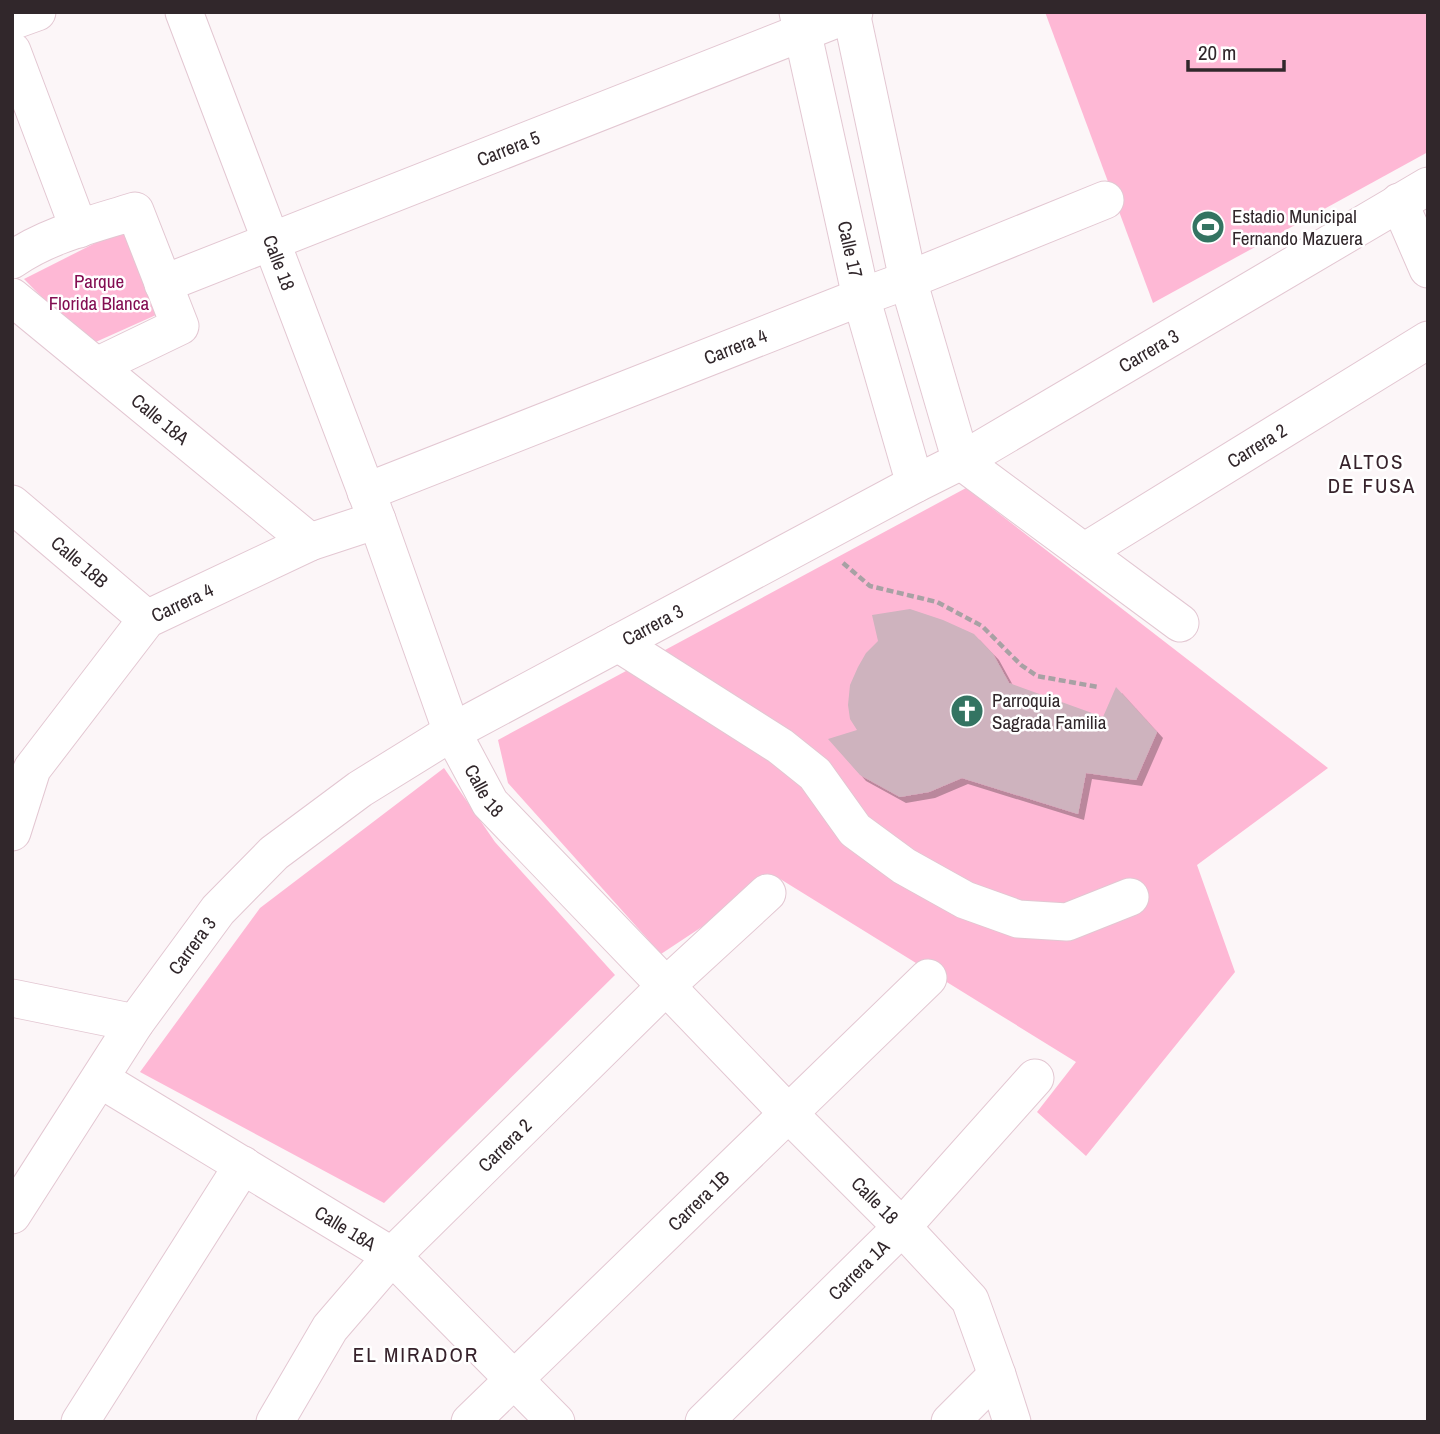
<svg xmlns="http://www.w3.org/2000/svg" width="1440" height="1434" font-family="'Archivo Narrow',sans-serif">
	<defs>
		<filter id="shadow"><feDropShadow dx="6" dy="6" stdDeviation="0" flood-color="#0004"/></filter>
	</defs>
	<rect width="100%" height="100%" fill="#fcf6f8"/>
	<!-- green -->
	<g fill="#feb8d5">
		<path d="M1045,12H1428V152L1153,303Z"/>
		<path d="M123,229L156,315L89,345L24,279Z"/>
		<path d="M966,488L1328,768L1197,865L1235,972L1086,1156L1037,1112L1076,1062L777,877L661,954L508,783L498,740Z"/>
		<path d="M444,768L495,842L615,975L384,1203L140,1072L260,908Z"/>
	</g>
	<!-- building -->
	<path fill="#ceb3be" filter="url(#shadow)" d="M910,609L943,620L974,634L993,654L1009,683L1103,717L1116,687L1157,732L1136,780L1086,773L1078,814L962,778L929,792L900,797L860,775L828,739L857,730L850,719L848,705L850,685L858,667L866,653L878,641L872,615Z"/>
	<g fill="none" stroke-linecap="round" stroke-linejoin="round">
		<defs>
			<g id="minor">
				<path id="s1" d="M184,12L377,520L452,732L490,803L788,1113L902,1227L970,1300L997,1375L1012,1422"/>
				<path id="s2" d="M798,12L861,297L915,484"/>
				<path d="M851,12L908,280L961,461"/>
				<path d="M12,21L37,12"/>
				<path d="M12,51L79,229"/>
				<path d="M1399,202L1428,269"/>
				<path d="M12,260C47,235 94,224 135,211L180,326L97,366"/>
				<path id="s3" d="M163,284L854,12"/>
				<path id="s4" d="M12,297L310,542"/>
				<path d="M961,461L1180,623"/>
				<path id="s5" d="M366,492L861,297L908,280L1105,200"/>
				<path id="s6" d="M12,504L147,619"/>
				<path id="s7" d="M1084,552L1428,340"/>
				<path d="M618,643L780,746L815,774L855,830L904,866L965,900L1018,919L1067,922L1130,897"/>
				<path id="s8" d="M12,832L32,769L147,619L310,542L377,520"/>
				<path d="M12,998L135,1023"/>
				<path id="s9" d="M100,1079L392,1256L556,1422"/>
				<path id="s10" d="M12,1215L135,1023L218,910L274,853L360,789L452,732L915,484L961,461L1428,186"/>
				<path d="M80,1422L243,1165"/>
				<path id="s11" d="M275,1422L330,1328L392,1256L667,985L767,893"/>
				<path id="s12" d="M470,1422L928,978"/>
				<path id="s13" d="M704,1422L902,1227L1035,1078"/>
				<path d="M950,1422L997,1375"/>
			</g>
		</defs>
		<!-- minor casing -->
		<use href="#minor" stroke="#e3c7d2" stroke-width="39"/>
		<!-- path -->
		<path stroke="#a8a1a4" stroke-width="4.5" stroke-dasharray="7 3.5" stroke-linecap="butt" d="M843,563L870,586L937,602L982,626L1021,665L1037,676L1098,687"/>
		<!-- minor -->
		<use href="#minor" stroke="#fff" stroke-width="37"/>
	</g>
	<!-- icons -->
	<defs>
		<symbol id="stadium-disc" viewBox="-11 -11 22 22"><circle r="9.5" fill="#347462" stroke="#fff"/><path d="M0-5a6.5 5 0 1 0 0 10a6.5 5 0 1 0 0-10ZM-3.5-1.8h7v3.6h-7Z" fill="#fff"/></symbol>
		<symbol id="church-disc" viewBox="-11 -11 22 22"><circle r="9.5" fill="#347462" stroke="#fff"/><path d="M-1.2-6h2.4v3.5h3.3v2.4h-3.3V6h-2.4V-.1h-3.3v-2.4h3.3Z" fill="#fff"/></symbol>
	</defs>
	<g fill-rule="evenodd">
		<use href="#stadium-disc" x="1189" y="208" width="38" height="38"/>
		<use href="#church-disc" x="948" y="692" width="38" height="38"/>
	</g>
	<g text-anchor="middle" stroke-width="5" stroke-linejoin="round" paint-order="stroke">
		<!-- street labels -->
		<g font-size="19" fill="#31272b" stroke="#fff">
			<text dy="7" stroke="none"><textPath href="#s3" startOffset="371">Carrera 5</textPath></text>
			<text dy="7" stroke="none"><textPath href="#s2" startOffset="243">Calle 17</textPath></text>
			<text dy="7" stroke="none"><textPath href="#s1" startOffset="268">Calle 18</textPath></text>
			<text dy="7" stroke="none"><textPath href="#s5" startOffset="397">Carrera 4</textPath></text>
			<text dy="7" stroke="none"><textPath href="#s10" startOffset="1458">Carrera 3</textPath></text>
			<text dy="7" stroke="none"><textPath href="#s4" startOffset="192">Calle 18A</textPath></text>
			<text dy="7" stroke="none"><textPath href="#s7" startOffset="203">Carrera 2</textPath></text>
			<text dy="7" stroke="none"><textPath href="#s6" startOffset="89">Calle 18B</textPath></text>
			<text dy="7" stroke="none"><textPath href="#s8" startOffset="294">Carrera 4</textPath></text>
			<text dy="7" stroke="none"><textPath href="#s10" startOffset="891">Carrera 3</textPath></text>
			<text dy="7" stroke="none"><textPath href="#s1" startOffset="835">Calle 18</textPath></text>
			<text dy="7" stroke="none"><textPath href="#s10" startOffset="324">Carrera 3</textPath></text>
			<text dy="7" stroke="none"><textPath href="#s11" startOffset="362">Carrera 2</textPath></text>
			<text dy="7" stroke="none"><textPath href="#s12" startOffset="318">Carrera 1B</textPath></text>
			<text dy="7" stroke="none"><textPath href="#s1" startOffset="1402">Calle 18</textPath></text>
			<text dy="7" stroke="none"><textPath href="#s9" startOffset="287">Calle 18A</textPath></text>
			<text dy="7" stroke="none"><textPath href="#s13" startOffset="217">Carrera 1A</textPath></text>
		</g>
		<!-- poi labels -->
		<g font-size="19" fill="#31272b" stroke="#fff" text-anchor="start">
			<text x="1232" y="223">Estadio Municipal<tspan x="1232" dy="22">Fernando Mazuera</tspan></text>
			<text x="992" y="707">Parroquia<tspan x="992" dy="22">Sagrada Familia</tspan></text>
		</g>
		<!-- park labels -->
		<g font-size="19" fill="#830e52" stroke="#fff">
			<text x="99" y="288">Parque<tspan x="99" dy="22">Florida Blanca</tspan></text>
		</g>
		<!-- neighbourhood labels -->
		<g font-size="21" letter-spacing="2" fill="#36222b" stroke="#fff">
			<text x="1372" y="469">ALTOS<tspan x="1372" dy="24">DE FUSA</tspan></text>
			<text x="416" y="1362">EL MIRADOR</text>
		</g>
	</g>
	<!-- border -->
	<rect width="1440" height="1434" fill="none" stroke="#31272b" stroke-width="28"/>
	<!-- scale -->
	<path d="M1188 60v10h96v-10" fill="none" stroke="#31272b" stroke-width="3.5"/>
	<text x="1198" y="60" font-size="21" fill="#31272b" stroke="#ffffff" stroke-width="5" paint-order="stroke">20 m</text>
</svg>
